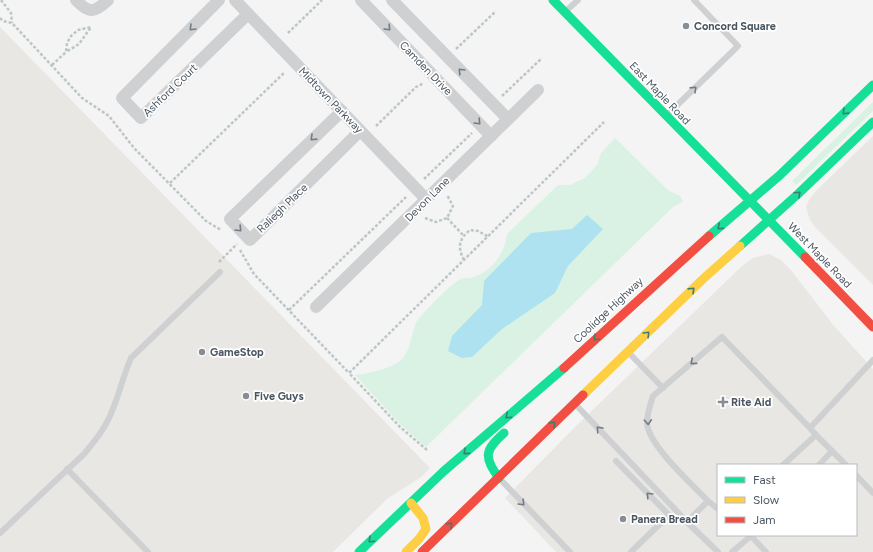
<svg xmlns="http://www.w3.org/2000/svg" width="873" height="552" font-family="Figtree,sans-serif">
	<rect width="100%" height="100%" fill="#f4f4f4"/>
	<!-- commercial -->
	<g fill="#e8e7e3" fill-rule="evenodd">
		<path d="M0,27L430,468L421,477L387,499L333,552H0Z"/>
		<path d="M873,136V285L816,228L810,220L806,207L809,200L816,191Z"/>
		<path d="M769,254L781,260L790,269L835,327L873,369V552H556L505,498L580,422L741,267L753,258ZM718,465H856V535H718Z"/>
	</g>
	<!-- green -->
	<g fill="#d9f2e3">
		<path d="M873,102V111L796,185L792,181Z"/>
		<path d="M615,138L669,191L680,196L683,202L674,206L426,447L400,424L355,375C369,373 393,369 403,358C411,348 411,334 416,323C420,315 451,284 459,280C463,277 469,279 474,277C493,270 505,253 507,234L558,185H570L585,178L597,165L601,153Z"/>
	</g>
	<!-- water -->
	<path fill="#aee2f0" d="M587,215L603,229L568,266L555,293L502,329L472,357L462,358L448,351L452,336L482,305L484,281L531,233L572,229Z"/>
	<g fill="none" stroke-linecap="round" stroke-linejoin="round">
		<!-- path -->
		<g stroke="#bcc7c4" stroke-width="2.5" stroke-dasharray="3 2" stroke-linecap="butt">
			<path d="M1,0L11,13L12,23"/>
			<path d="M0,18L3,21L12,23L82,98L109,116L134,148L206,221L221,230"/>
			<path d="M288,33L322,0"/>
			<path d="M456,49L496,11"/>
			<path d="M52,65L66,52L67,43L71,36L78,30L91,27L79,44L66,52"/>
			<path d="M502,96L542,58"/>
			<path d="M376,126L416,87L424,83"/>
			<path d="M424,179L472,133"/>
			<path d="M170,183L285,72"/>
			<path d="M425,218L436,222L447,218L453,206L447,195"/>
			<path d="M447,218L463,235"/>
			<path d="M240,250L254,274L349,373"/>
			<path d="M464,260C457,247 459,239 470,230L478,231L489,237"/>
			<path d="M219,262L237,244"/>
			<path d="M289,310L406,197"/>
			<path d="M427,450L400,427L349,373L604,122"/>
		</g>
		<!-- lane -->
		<g stroke="#ced0d2" stroke-width="6">
			<path d="M566,11L578,0"/>
			<path d="M667,115L738,46L694,0"/>
			<path d="M629,353L663,388"/>
			<path d="M576,405L687,522"/>
			<path d="M816,435L846,465"/>
			<path d="M616,461L669,515L631,552"/>
			<path d="M783,465L816,435L810,428L873,360"/>
			<path d="M819,465L832,451"/>
			<path d="M67,469L148,552"/>
			<path d="M856,475L873,493"/>
			<path d="M500,479L570,552"/>
			<path d="M708,501L687,522L718,552"/>
			<path d="M718,509L708,501C692,484 648,445 647,423C647,414 650,405 653,396L722,337L810,428"/>
			<path d="M0,533L84,454C93,443 102,433 108,420C118,401 122,378 131,358L220,272"/>
			<path d="M751,536L766,552"/>
			<path d="M732,552L752,535"/>
		</g>
		<!-- street -->
		<g stroke="#ced0d2" stroke-width="12">
			<path d="M76,0C89,14 94,13 108,0"/>
			<path d="M219,0L122,98L141,118L248,14"/>
			<path d="M235,0L426,199"/>
			<path d="M361,0L491,136"/>
			<path d="M392,0L508,119"/>
			<path d="M342,111L230,219L250,240L360,131"/>
			<path d="M316,307L538,90"/>
		</g>
		<!-- fast -->
		<g stroke="#16e098" stroke-width="9">
			<path d="M553,0L805,257"/>
			<path d="M709,236L780,175L873,85"/>
			<path d="M740,246L798,194L873,122"/>
			<path d="M499,478C483,457 485,450 504,433"/>
			<path d="M359,552L444,471L564,368"/>
		</g>
		<!-- slow -->
		<g stroke="#ffcf43" stroke-width="9">
			<path d="M583,395L703,279L740,246"/>
			<path d="M406,552L419,539L426,529L423,518L411,503"/>
		</g>
		<!-- jam -->
		<g stroke="#f24e42" stroke-width="9">
			<path d="M805,257L873,327"/>
			<path d="M564,368L709,236"/>
			<path d="M422,552L583,395"/>
		</g>
	</g>
	<!-- one-way arrows -->
	<defs><path id="oneway-chevron" d="M-2-3.5L2.5 0L-2 3.5" fill="none" stroke-width="1.6" stroke-linecap="round" stroke-linejoin="round"/></defs>
	<g stroke="#727b83">
		<use href="#oneway-chevron" transform="translate(192 28) rotate(135)"/>
		<use href="#oneway-chevron" transform="translate(388 28) rotate(46)"/>
		<use href="#oneway-chevron" transform="translate(461 71) rotate(-134)"/>
		<use href="#oneway-chevron" transform="translate(694 89) rotate(-44)"/>
		<use href="#oneway-chevron" transform="translate(478 122) rotate(46)"/>
		<use href="#oneway-chevron" transform="translate(313 138) rotate(136)"/>
		<use href="#oneway-chevron" transform="translate(239 229) rotate(46)"/>
		<use href="#oneway-chevron" transform="translate(693 362) rotate(139)"/>
		<use href="#oneway-chevron" transform="translate(648 422) rotate(87)"/>
		<use href="#oneway-chevron" transform="translate(599 429) rotate(-133)"/>
		<use href="#oneway-chevron" transform="translate(649 495) rotate(-134)"/>
		<use href="#oneway-chevron" transform="translate(522 503) rotate(45)"/>
	</g>
	<g stroke="#3a7f72">
		<use href="#oneway-chevron" transform="translate(845 112) rotate(136)"/>
		<use href="#oneway-chevron" transform="translate(798 194) rotate(-43)"/>
		<use href="#oneway-chevron" transform="translate(720 227) rotate(140)"/>
		<use href="#oneway-chevron" transform="translate(692 290) rotate(-44)"/>
		<use href="#oneway-chevron" transform="translate(647 334) rotate(-45)"/>
		<use href="#oneway-chevron" transform="translate(596 338) rotate(137)"/>
		<use href="#oneway-chevron" transform="translate(508 416) rotate(139)"/>
		<use href="#oneway-chevron" transform="translate(553 424) rotate(-44)"/>
		<use href="#oneway-chevron" transform="translate(466 452) rotate(139)"/>
		<use href="#oneway-chevron" transform="translate(450 525) rotate(-44)"/>
		<use href="#oneway-chevron" transform="translate(371 540) rotate(137)"/>
	</g>
	<!-- markers -->
	<g fill="#868d94" stroke="#fff" stroke-width="1.5">
		<circle cx="686" cy="26" r="4"/>
		<circle cx="202" cy="352" r="4"/>
		<circle cx="246" cy="396" r="4"/>
		<path d="M721 396h4v4h4v4h-4v4h-4v-4h-4v-4h4z"/>
		<circle cx="623" cy="519" r="4"/>
	</g>
	<g text-anchor="middle" stroke-width="3.5" stroke-linejoin="round" paint-order="stroke">
		<!-- poi labels -->
		<g font-size="11" font-weight="bold" fill="#4a5661" stroke="#fff" text-anchor="start">
			<text x="694" y="30">Concord Square</text>
			<text x="210" y="356">GameStop</text>
			<text x="254" y="400">Five Guys</text>
			<text x="731" y="406">Rite Aid</text>
			<text x="631" y="523">Panera Bread</text>
		</g>
		<!-- street labels -->
		<g font-size="11" fill="#4a5661" stroke="#fff">
			<text transform="translate(426 68) rotate(46)" y="4">Camden Drive</text>
			<text transform="translate(170 90) rotate(-44)" y="4">Ashford Court</text>
			<text transform="translate(660 93) rotate(46)" y="4">East Maple Road</text>
			<text transform="translate(331 100) rotate(46)" y="4">Midtown Parkway</text>
			<text transform="translate(427 199) rotate(-45)" y="4">Devon Lane</text>
			<text transform="translate(282 208) rotate(-44)" y="4">Raliegh Place</text>
			<text transform="translate(820 255) rotate(46)" y="4">West Maple Road</text>
			<text transform="translate(608 310) rotate(-43)" y="4">Coolidge Highway</text>
		</g>
	</g>
	<!-- legend -->
	<rect x="717" y="464" width="140" height="72" fill="#ffffff" stroke="#b7bbc0"/>
	<rect x="725" y="477" width="20" height="6" fill="#16e098" stroke="#b7bbc0"/>
	<text x="753" y="484" font-size="12" fill="#4a5661">Fast</text>
	<rect x="725" y="497" width="20" height="6" fill="#ffcf43" stroke="#b7bbc0"/>
	<text x="753" y="504" font-size="12" fill="#4a5661">Slow</text>
	<rect x="725" y="517" width="20" height="6" fill="#f24e42" stroke="#b7bbc0"/>
	<text x="753" y="524" font-size="12" fill="#4a5661">Jam</text>
</svg>
